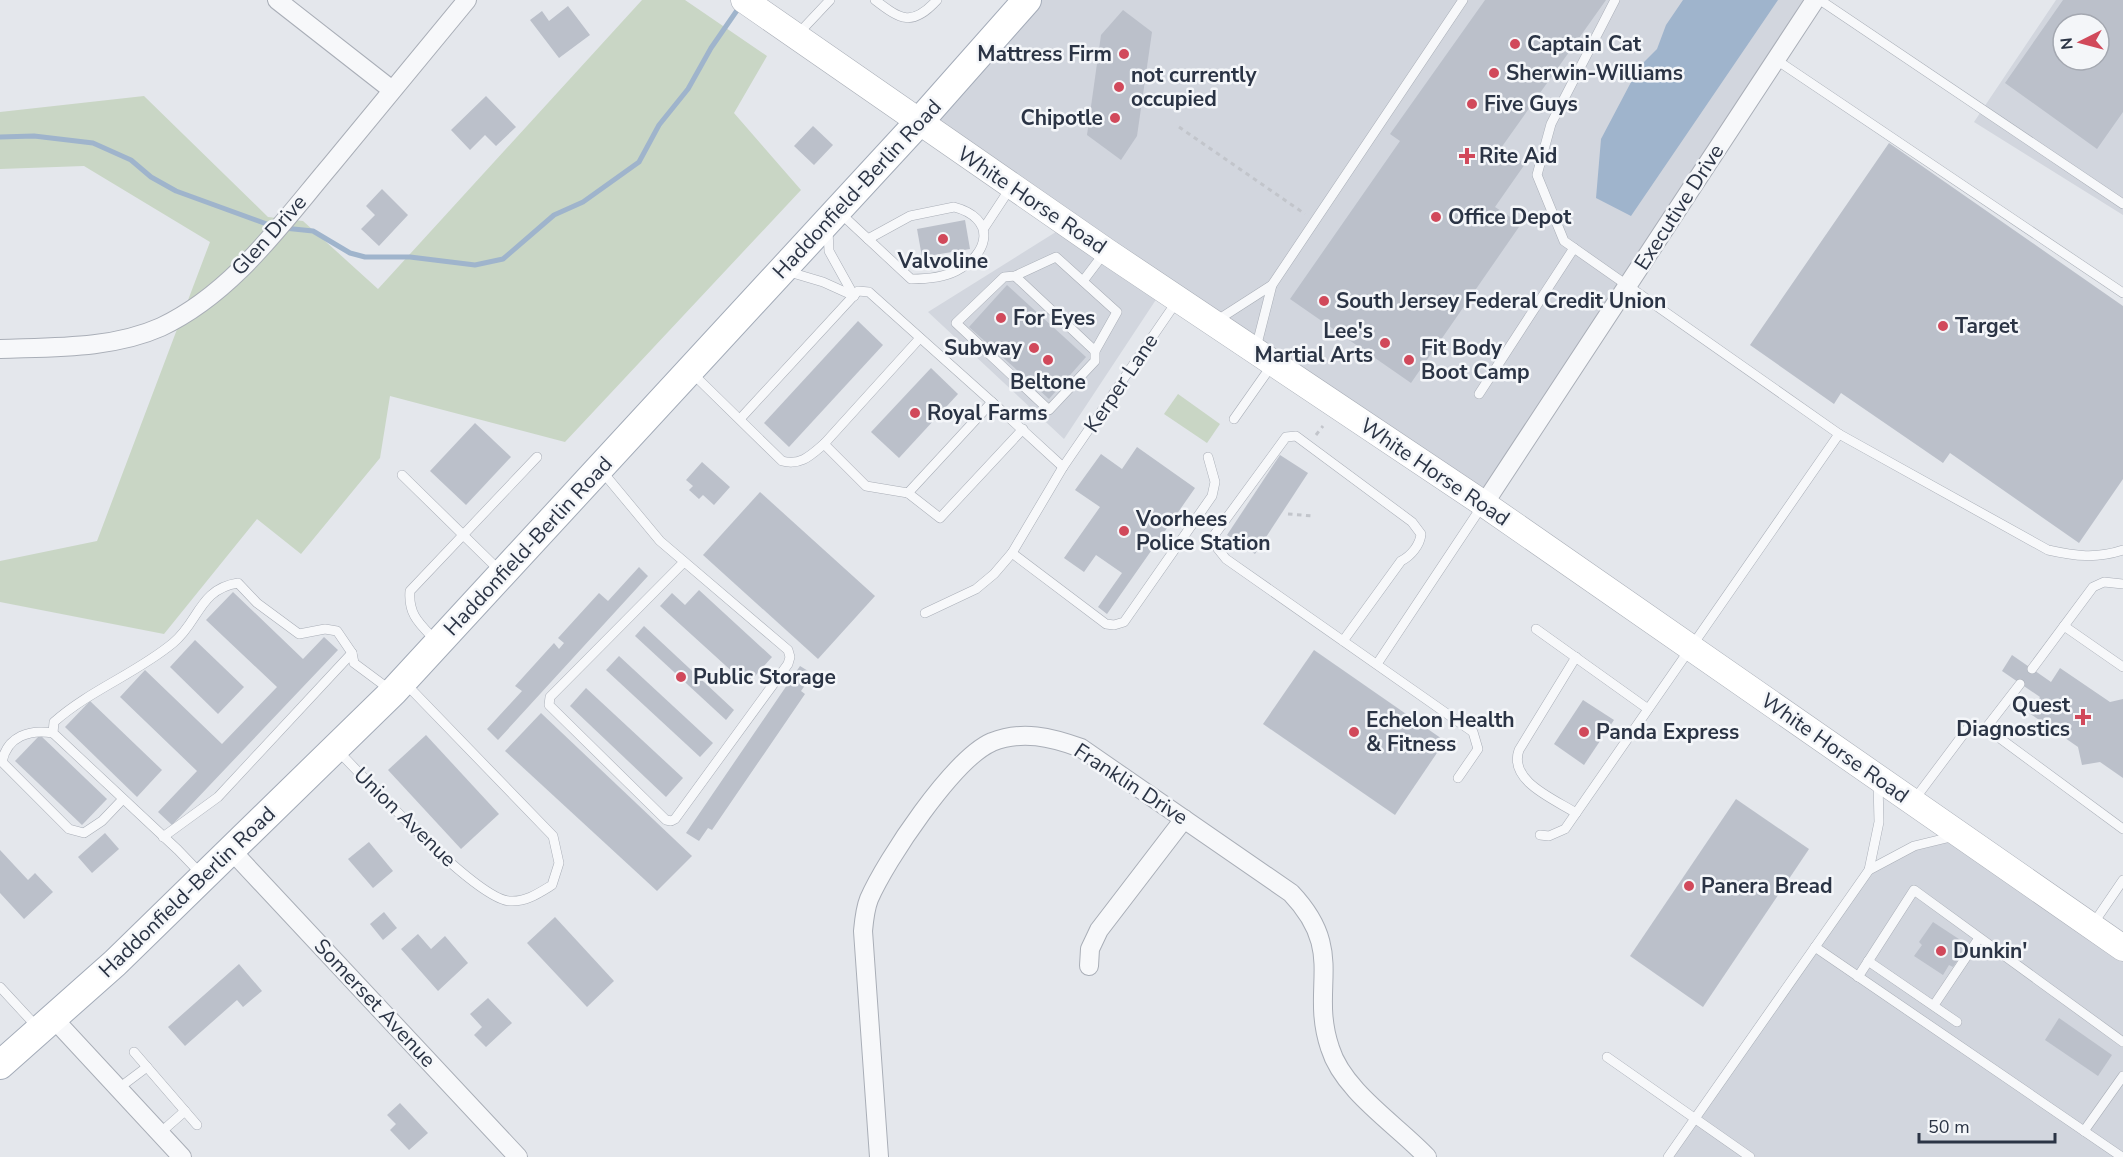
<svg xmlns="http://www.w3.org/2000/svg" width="2123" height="1157" font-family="'Nunito Sans',sans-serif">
	<rect width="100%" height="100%" fill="#e4e7ec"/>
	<!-- built -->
	<g fill="#d2d6de" fill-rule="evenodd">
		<path d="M1027,0H1815L1484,504L1163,289L1064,439L928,312L1067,225L919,122Z"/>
		<path d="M2056,0H2123V215L1974,122ZM2063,24H2099V60H2063Z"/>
		<path d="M1960,835L2123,948V1157H1668L1869,870L1914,846Z"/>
	</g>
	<!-- green -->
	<g fill="#c9d6c5">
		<path d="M642,0H685L767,56L734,113L801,190L565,442L390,396L380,458L301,554L257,519L164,634L0,602V561L97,541L210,242L84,166L0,169V112L144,96L268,217L303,221L378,289Z"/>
		<path d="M1178,394L1220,424L1207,443L1164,414Z"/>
	</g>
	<!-- water -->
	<path fill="#9fb4cc" d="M1683,0H1778L1631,216L1596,198L1601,139L1639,67L1657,49L1666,25Z"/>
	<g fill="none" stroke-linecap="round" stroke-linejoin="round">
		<!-- stream -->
		<g stroke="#9fb4cc" stroke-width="5">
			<path d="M0,137L34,136L93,143L131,160L151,177L176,191L275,227"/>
			<path d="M284,228L313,231L350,253L365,257H410L475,265L503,259L554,215L583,202L639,162L659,125L688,89L711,48L740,6"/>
		</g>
	</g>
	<!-- building -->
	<g fill="#bbc0ca" fill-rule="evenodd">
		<path d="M1485,0H1606L1501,148L1525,164L1495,207L1521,224L1411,383L1290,299L1400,141L1390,134Z"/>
		<path d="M2063,0H2123V112L2097,149L2005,83ZM2063,24H2099V60H2063Z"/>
		<path d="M568,6L590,35L559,58L530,20L542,11L549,21Z"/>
		<path d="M1123,10L1152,32L1137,136L1121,160L1087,135L1101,35Z"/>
		<path d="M486,96L516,127L496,146L485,135L470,150L451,130Z"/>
		<path d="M813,126L833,145L814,165L794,146Z"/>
		<path d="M1889,143L2123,306V479L2079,543L1950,453L1943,463L1841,393L1834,404L1750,345Z"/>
		<path d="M382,189L408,215L379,246L361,229L375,215L366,206Z"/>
		<path d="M965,220L970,249L922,257L917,229Z"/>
		<path d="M1007,285L1086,357L1049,399L969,327Z"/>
		<path d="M858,321L883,345L789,447L764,423Z"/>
		<path d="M931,368L958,394L899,458L871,432Z"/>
		<path d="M475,423L511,457L466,505L430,471Z"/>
		<path d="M1137,447L1195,488L1107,614L1098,607L1122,573L1096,555L1084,572L1064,558L1100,507L1075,490L1101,454L1122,469Z"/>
		<path d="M1280,455L1308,473L1255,554L1227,535Z"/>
		<path d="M702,462L730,487L714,505L703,495L699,499L689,490L693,486L686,480Z"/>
		<path d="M760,492L875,596L818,659L703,555Z"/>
		<path d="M639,567L648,576L498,740L487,729L522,691L515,686L554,643L559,649L564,643L558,638L599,593L608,601Z"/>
		<path d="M699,590L772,657L747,685L660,606L672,593L685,605Z"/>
		<path d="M233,592L303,659L324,637L338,650L172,825L158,812L197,771L120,697L145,670L222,744L277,687L206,620Z"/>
		<path d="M644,626L734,710L726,720L635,636Z"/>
		<path d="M195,640L244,687L218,714L170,667Z"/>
		<path d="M1314,650L1445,741L1395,815L1263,724Z"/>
		<path d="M2012,655L2051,682L2060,668L2110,702L2123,699V778L2100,762L2082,765L2078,747L2029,713L2040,697L2002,671Z"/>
		<path d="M619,656L713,743L700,757L606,670Z"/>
		<path d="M800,666L813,674L801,691L805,694L712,830L708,828L699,841L686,833Z"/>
		<path d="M586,688L683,778L666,797L570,706Z"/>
		<path d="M1583,700L1614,720L1584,765L1554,744Z"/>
		<path d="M90,701L162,770L137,797L65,727Z"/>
		<path d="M541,713L692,856L657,891L505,751Z"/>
		<path d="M40,735L107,799L82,825L15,761Z"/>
		<path d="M426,735L499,814L461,849L388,770Z"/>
		<path d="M1736,799L1809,849L1703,1007L1630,956Z"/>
		<path d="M105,833L119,849L92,873L78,857Z"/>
		<path d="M369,842L393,871L373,888L348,859Z"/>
		<path d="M0,850L28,880L35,873L53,892L24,919L0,893Z"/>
		<path d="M384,912L397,928L383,940L370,924Z"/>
		<path d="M555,917L614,981L587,1007L527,943Z"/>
		<path d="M1933,922L1968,945L1953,967L1949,965L1943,975L1914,956L1922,945L1919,942Z"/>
		<path d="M418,934L431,949L445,936L468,963L438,991L401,949Z"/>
		<path d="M239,964L262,991L243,1007L237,1000L185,1046L168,1027Z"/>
		<path d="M488,998L512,1023L486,1047L474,1035L482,1027L470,1014Z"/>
		<path d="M2059,1018L2112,1055L2098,1076L2045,1040Z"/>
		<path d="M400,1103L428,1133L409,1150L390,1130L396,1124L387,1115Z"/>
	</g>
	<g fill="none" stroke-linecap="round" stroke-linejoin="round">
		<defs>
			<g id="service">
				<path d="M875,0C901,20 912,27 937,0"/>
				<path d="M1615,0L1551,124L1537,175L1564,241L1839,434L2048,550C2075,556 2096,559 2123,550"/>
				<path d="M1820,0L2123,204"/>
				<path d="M797,35L830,0"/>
				<path d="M1775,59L2123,293"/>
				<path d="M954,207C996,218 991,253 956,271C942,278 927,279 911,279L868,239L910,216Z"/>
				<path d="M839,212L868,239"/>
				<path d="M984,228L1011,187"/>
				<path d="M828,230L829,251L854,296"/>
				<path d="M1056,257L1117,312L1095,351V361L1049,410L956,323L1004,277L1015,276Z"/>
				<path d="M786,271L823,282L854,296"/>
				<path d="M1015,276L1095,351"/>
				<path d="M1083,281L1105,252"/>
				<path d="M1216,321L1272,285"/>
				<path d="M1256,348L1272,285L1463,0"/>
				<path d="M691,372L782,461C801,466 811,455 824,444L866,486L908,493L992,402L1063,467"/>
				<path d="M1479,394L1574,248"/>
				<path d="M740,419L858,291L869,292L992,402"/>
				<path d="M1234,419L1272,365"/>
				<path d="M824,444L920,338"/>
				<path d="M601,470L660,541L788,650L790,657L788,664L675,819L671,821L666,820L549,705L550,697L684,562"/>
				<path d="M402,475L501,572"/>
				<path d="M908,493L940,518L1023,429"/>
				<path d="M1012,553L1106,624L1114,625L1124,622L1212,496L1215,482L1208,457"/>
				<path d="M925,613L976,589L994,574L1012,553L1063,467L1177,301"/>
				<path d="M2064,626L2123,667"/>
				<path d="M1536,629L1648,709"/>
				<path d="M435,640C420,624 408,615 410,591L537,457"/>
				<path d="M1343,641L1401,561C1411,556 1420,545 1421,534L1412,522L1296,436L1286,437L1215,534L1218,549L1226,559L1473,732L1478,749L1458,778"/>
				<path d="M1576,657L1519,750C1508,781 1554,799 1576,813"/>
				<path d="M1377,664L1482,506"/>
				<path d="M2032,669L2093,587L2104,582L2123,584"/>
				<path d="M1986,728L2020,684"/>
				<path d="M53,733C30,729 7,736 2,762L69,829L84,833L102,821L123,799"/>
				<path d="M337,750C365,778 476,900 510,901C526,902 539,893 552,885L559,863L553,836L405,683"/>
				<path d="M1914,800L1968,728H1986L2123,829"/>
				<path d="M1540,835L1549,836L1565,829L1839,434"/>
				<path d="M163,837L218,797L352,653"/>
				<path d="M1869,870L1914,846L1955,836"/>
				<path d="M202,875L178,850L53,733L54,722C90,690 137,673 173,643C199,622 199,589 238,583L257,603L299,634L325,629L337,631L352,653L354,663L389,689"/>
				<path d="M2093,924L2123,880"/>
				<path d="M1815,947L2122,1157"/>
				<path d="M1868,961L1957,1022"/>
				<path d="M1858,977L1914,890L2123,1042"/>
				<path d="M0,987L38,1028"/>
				<path d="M1934,1005L1979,938"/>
				<path d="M134,1052L197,1125"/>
				<path d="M1607,1057L1750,1157"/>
				<path d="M119,1088L147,1067"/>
				<path d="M2084,1131L2123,1076"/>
				<path d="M160,1133L185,1111"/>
				<path d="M1668,1157L1869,870L1879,822L1878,783"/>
			</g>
			<g id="minor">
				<path d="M277,0L392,90"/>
				<path d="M0,349C53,347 112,349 161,327C233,293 281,224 331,165C376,110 421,55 467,0"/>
				<path d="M1484,504L1815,0"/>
				<path d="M231,850L518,1157"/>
				<path d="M1089,966L1090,949L1099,930L1184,819"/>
				<path d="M53,1018L182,1157"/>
				<path d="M879,1157L863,931C864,920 865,909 869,899C886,860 953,759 992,742C1022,730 1051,737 1081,748L1291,893C1347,952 1309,986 1330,1048C1343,1091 1397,1125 1427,1157"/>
			</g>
			<path id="secondary" d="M744,0L1106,251L1484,504L2123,948"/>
			<path id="primary" d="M0,1065L115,963L393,692L919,122L1027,0"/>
		</defs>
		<!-- service casing -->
		<use href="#service" stroke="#a9aeb7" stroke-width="10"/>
		<!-- minor casing -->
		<use href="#minor" stroke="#a9aeb7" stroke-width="20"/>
		<!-- secondary casing -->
		<use href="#secondary" stroke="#a9aeb7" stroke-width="27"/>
		<!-- primary casing -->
		<use href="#primary" stroke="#a3abb8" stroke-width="30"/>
		<!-- path -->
		<g stroke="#c2c5cb" stroke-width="3" stroke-dasharray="4.5 4.5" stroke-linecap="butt">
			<path d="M1179,127L1305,214"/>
			<path d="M1316,435L1323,426"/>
			<path d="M1288,514L1314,516"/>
		</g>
		<!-- service -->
		<use href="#service" stroke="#f7f8fa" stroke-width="9"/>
		<!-- minor -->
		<use href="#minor" stroke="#f7f8fa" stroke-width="18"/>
		<!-- secondary -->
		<use href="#secondary" stroke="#fff" stroke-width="26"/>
		<!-- primary -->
		<use href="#primary" stroke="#fff" stroke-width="28"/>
	</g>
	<!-- markers -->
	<g fill="#d1495b" stroke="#f4f6f9" stroke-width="2">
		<circle cx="1515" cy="44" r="6"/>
		<circle cx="1124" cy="54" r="6"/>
		<circle cx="1494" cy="73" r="6"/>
		<circle cx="1119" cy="87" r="6"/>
		<circle cx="1472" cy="104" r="6"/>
		<circle cx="1115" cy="118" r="6"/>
		<path d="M1464 147h6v6h6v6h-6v6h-6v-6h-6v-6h6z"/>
		<circle cx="1436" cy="217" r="6"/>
		<circle cx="943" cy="239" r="6"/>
		<circle cx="1324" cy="301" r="6"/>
		<circle cx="1001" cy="318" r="6"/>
		<circle cx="1943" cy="326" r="6"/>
		<circle cx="1385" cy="343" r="6"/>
		<circle cx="1034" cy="348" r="6"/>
		<circle cx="1048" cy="360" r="6"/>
		<circle cx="1409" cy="360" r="6"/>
		<circle cx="915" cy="413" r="6"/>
		<circle cx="1124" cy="531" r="6"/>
		<circle cx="681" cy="677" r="6"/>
		<path d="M2080 708h6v6h6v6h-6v6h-6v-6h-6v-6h6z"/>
		<circle cx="1354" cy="732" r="6"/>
		<circle cx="1584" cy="732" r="6"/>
		<circle cx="1689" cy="886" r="6"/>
		<circle cx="1941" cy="951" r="6"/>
	</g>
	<g text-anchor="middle" stroke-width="5" stroke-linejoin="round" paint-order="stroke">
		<!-- poi labels -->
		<g font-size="21" font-weight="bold" fill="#2b3445" stroke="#f4f6f9" text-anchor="start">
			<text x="1527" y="51">Captain Cat</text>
			<text x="1112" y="61" text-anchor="end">Mattress Firm</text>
			<text x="1506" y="80">Sherwin-Williams</text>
			<text x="1131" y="82">not currently<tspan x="1131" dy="24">occupied</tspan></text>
			<text x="1484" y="111">Five Guys</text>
			<text x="1103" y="125" text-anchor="end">Chipotle</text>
			<text x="1479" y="163">Rite Aid</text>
			<text x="1448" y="224">Office Depot</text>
			<text x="943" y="268" text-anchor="middle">Valvoline</text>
			<text x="1336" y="308">South Jersey Federal Credit Union</text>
			<text x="1013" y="325">For Eyes</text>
			<text x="1955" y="333">Target</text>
			<text x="1373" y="338" text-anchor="end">Lee's<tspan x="1373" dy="24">Martial Arts</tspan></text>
			<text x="1022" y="355" text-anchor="end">Subway</text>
			<text x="1421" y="355">Fit Body<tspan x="1421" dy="24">Boot Camp</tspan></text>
			<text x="1048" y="389" text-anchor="middle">Beltone</text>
			<text x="927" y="420">Royal Farms</text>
			<text x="1136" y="526">Voorhees<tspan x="1136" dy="24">Police Station</tspan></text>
			<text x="693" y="684">Public Storage</text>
			<text x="2070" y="712" text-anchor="end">Quest<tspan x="2070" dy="24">Diagnostics</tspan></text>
			<text x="1366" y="727">Echelon Health<tspan x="1366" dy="24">&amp; Fitness</tspan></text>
			<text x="1596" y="739">Panda Express</text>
			<text x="1701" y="893">Panera Bread</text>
			<text x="1953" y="958">Dunkin'</text>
		</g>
		<!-- street labels -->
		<g font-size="21" fill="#2b3445" stroke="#f4f6f9">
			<text transform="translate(857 189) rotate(-47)" y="7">Haddonfield-Berlin Road</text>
			<text transform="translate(1032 200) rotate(34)" y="7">White Horse Road</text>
			<text transform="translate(1679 207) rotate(-57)" y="7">Executive Drive</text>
			<text transform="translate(269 235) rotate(-48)" y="7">Glen Drive</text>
			<text transform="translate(1121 383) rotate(-56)" y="7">Kerper Lane</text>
			<text transform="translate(1435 472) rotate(34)" y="7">White Horse Road</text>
			<text transform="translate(528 546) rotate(-47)" y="7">Haddonfield-Berlin Road</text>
			<text transform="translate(1835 748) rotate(35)" y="7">White Horse Road</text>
			<text transform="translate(1131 784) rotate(33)" y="7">Franklin Drive</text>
			<text transform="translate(405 817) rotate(44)" y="7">Union Avenue</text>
			<text transform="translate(187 892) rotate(-44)" y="7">Haddonfield-Berlin Road</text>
			<text transform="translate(375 1003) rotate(47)" y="7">Somerset Avenue</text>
		</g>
	</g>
	<!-- north arrow -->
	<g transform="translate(2081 42) rotate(264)"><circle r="28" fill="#f4f6f9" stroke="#a4a8b1" stroke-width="1.5"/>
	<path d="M0-4.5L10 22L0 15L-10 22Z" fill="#d1495b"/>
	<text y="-9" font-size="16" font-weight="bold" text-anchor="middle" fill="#2b3445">N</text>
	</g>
	<!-- scale -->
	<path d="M1919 1133v9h136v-9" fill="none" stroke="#2b3445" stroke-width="3"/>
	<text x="1928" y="1133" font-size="18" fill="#2b3445" stroke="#f4f6f9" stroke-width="4.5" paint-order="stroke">50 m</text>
</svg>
